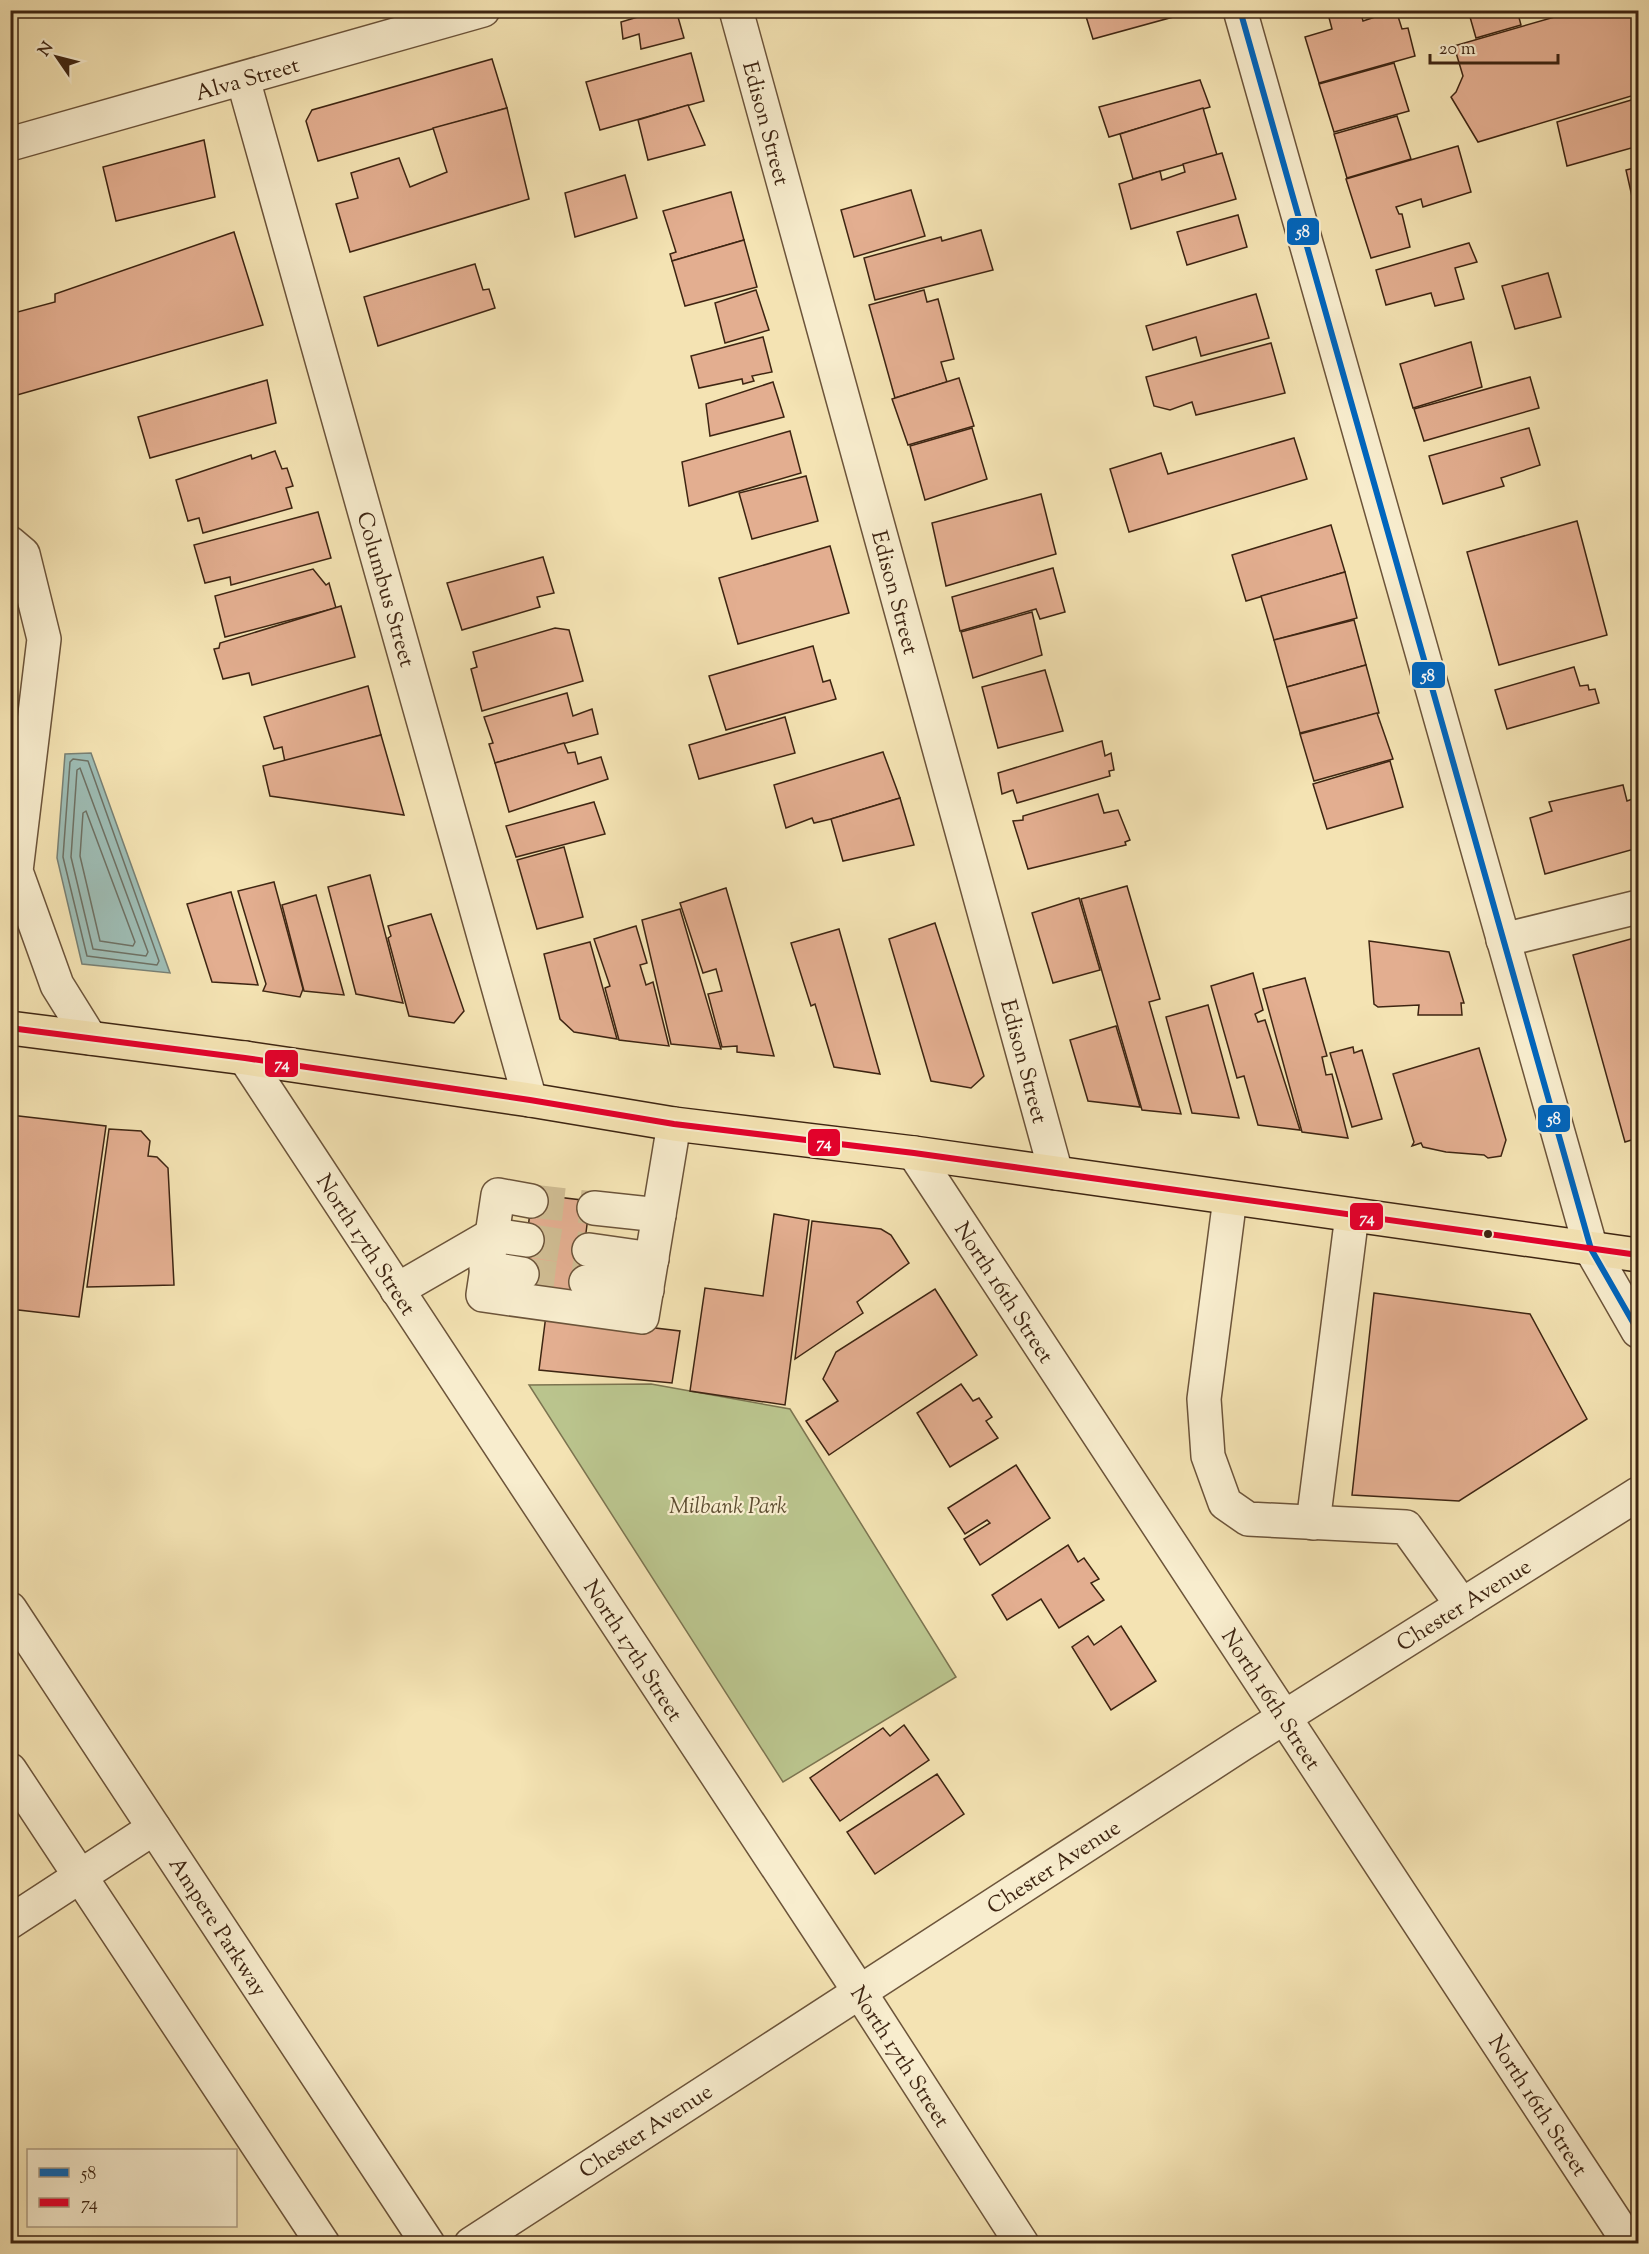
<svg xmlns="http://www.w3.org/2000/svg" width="1649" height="2254" font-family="'Sorts Mill Goudy',serif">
	<rect width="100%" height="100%" fill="#f4e3b3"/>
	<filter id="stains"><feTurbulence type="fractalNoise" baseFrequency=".00333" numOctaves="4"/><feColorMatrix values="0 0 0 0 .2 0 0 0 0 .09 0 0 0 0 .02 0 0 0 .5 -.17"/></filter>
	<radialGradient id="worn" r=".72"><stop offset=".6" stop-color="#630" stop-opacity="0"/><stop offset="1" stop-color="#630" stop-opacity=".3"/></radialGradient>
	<!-- green -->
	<path fill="#bac48d" stroke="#7c7450" stroke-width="1.5" d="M651,1384L790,1409L956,1677L783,1782L529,1385Z"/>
	<!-- water -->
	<path fill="#9ebdb5" stroke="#788074" stroke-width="1.5" d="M91,753L170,973L82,964L57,858L65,754Z"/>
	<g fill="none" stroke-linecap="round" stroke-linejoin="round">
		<!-- shore -->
		<g stroke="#6e7164" stroke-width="1.5">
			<path d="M73,759L88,761L159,961L157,965L87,956L63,857L70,762Z"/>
			<path d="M80,768L148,952L146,956L93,949L71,857L77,770Z"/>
			<path d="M86,811L135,942L133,946L100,941L80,856L83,813Z"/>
		</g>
	</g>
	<!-- building -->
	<g fill="#e3ae90" stroke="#3e2512" stroke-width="1.5">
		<path d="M661,10H676L684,38L641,49L639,34L623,39L621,22Z"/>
		<path d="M1084,10H1176L1173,17L1093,39Z"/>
		<path d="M1327,10H1360L1363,21L1396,10L1402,29L1408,28L1415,56L1319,83L1305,37L1332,29Z"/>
		<path d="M1468,10H1517L1521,25L1476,38Z"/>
		<path d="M1579,10H1638V94L1478,142L1451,97L1456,92L1463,76L1454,46Z"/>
		<path d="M691,53L704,101L600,130L586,82Z"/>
		<path d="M492,59L507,108L318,161L306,121L312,110Z"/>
		<path d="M1394,63L1409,111L1334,132L1319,84Z"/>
		<path d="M1200,80L1210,107L1109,137L1099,107Z"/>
		<path d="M1638,98V138L1633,140L1635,147L1567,166L1557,122Z"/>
		<path d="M688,105L705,145L648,160L638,120Z"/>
		<path d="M507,108L529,199L350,252L336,204L358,198L351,173L399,158L410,187L447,172L433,128Z"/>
		<path d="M1203,108L1217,155L1133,179L1120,134Z"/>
		<path d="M1397,116L1411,159L1347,178L1334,134Z"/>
		<path d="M204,140L215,197L116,221L103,167Z"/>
		<path d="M1458,146L1471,192L1423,207L1421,199L1396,207L1399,214H1402L1410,247L1371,258L1346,179Z"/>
		<path d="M1222,153L1236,199L1131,229L1119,184L1160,171L1162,180L1185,172L1183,164Z"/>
		<path d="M1638,167V223L1626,170Z"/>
		<path d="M625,175L637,218L575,237L565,193Z"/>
		<path d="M911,190L925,236L854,257L841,210Z"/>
		<path d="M731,192L744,240L672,261L670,254L676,252L663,211Z"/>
		<path d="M1238,215L1247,247L1187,265L1177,232Z"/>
		<path d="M981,230L993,270L875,300L864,258L941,237L942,241Z"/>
		<path d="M234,232L263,325L10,397V314L55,302V294Z"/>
		<path d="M744,240L757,287L685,306L672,261Z"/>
		<path d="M1469,243L1477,262L1455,268L1464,299L1435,306L1431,293L1386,305L1376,270Z"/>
		<path d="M475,264L483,290L489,289L495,308L378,346L364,297Z"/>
		<path d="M1548,273L1561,317L1515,329L1502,286Z"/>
		<path d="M756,290L769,330L725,343L715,303Z"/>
		<path d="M924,290L927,302L938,299L954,359L941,362L947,382L895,398L869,305Z"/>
		<path d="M1256,294L1269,338L1201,356L1196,337L1153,350L1146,326Z"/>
		<path d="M763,337L772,372L752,376L754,381L743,384L742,379L699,388L691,356Z"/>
		<path d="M1471,342L1482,387L1413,408L1400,364Z"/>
		<path d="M1271,343L1285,393L1196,415L1192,402L1170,410L1154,406L1146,377Z"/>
		<path d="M1530,377L1539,408L1424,441L1414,409Z"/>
		<path d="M959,378L974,426L908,445L892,399Z"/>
		<path d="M267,380L276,423L150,458L138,417Z"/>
		<path d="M773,382L784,417L710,436L706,404Z"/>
		<path d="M972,428L987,479L925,500L910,446Z"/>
		<path d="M1529,428L1540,465L1501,478L1504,486L1443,504L1429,456Z"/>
		<path d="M790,431L801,473L689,506L682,462Z"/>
		<path d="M1294,438L1307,479L1129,532L1110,469L1161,453L1168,474Z"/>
		<path d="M275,451L282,469L287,468L293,486L286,488L292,508L203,533L199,518L188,521L176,480L251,455L252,459Z"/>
		<path d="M806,476L818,521L752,539L739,493Z"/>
		<path d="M1041,494L1056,554L946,586L932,523Z"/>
		<path d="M318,512L331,558L231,585L230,577L205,583L194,545Z"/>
		<path d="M1577,521L1607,635L1499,665L1467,552Z"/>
		<path d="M1331,525L1345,572L1246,601L1232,555Z"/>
		<path d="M830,546L849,613L738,644L719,578Z"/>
		<path d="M543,557L554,593L537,597L540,607L462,630L447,583Z"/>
		<path d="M1053,568L1065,612L1040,619L1036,609L960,631L952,597Z"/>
		<path d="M313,569L326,585L329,583L336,608L225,637L215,596Z"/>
		<path d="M1345,572L1357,618L1274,640L1261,596Z"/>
		<path d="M341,606L355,657L252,685L249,673L223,679L214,649L219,648L220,643Z"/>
		<path d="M1032,612L1042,655L973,678L961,632Z"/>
		<path d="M1354,620L1366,665L1287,687L1274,640Z"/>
		<path d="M555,628L569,630L583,681L482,711L471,669L477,667L473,652Z"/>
		<path d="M813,646L823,682L830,680L836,699L726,730L709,676Z"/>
		<path d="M1366,665L1379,713L1300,733L1287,687Z"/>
		<path d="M1574,667L1580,686L1588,685L1589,690L1595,689L1599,703L1507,729L1495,690Z"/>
		<path d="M1045,670L1063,731L998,748L982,687Z"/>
		<path d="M368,686L381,735L285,762L282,747L274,749L264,717Z"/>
		<path d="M567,693L573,716L592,709L598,734L495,763L489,744L493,743L484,717Z"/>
		<path d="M1377,713L1393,759L1314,781L1300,734Z"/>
		<path d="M785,717L795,753L699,779L689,745Z"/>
		<path d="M381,735L404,815L270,796L263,766Z"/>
		<path d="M1102,741L1105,756L1111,753L1114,770L1109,771L1110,776L1017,803L1013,790L1002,794L998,773Z"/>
		<path d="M564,743L568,753L575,752L578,764L601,757L608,779L509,812L495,763Z"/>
		<path d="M883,752L900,798L831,819L814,823L812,818L786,828L774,785Z"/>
		<path d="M1390,761L1403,807L1327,829L1313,784Z"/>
		<path d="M1623,785L1627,801L1638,797V848L1545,874L1530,818L1552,811L1549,802Z"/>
		<path d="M1098,794L1104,813L1118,810L1130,840L1125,842L1126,845L1028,869L1013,821L1023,820V816Z"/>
		<path d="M900,798L914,845L843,861L831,819Z"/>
		<path d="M594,802L605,834L516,857L506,826Z"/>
		<path d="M564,847L583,917L537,929L517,860Z"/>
		<path d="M370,875L403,1003L356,994L328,887Z"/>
		<path d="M274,882L303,989L300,997L263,991L266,984L238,891Z"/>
		<path d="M1127,886L1160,999L1149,1002L1181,1114L1142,1110L1081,899Z"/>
		<path d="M726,888L774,1056L737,1052V1046L722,1047L708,994L722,991L716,969L703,973L680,903Z"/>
		<path d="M231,892L258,985L212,982L187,904Z"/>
		<path d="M316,895L344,995L304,991L282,905Z"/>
		<path d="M1079,898L1100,970L1053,983L1032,913Z"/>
		<path d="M680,909L721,1049L671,1044L642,920Z"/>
		<path d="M431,914L464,1011L454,1023L409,1016L388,938L391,936L388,926Z"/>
		<path d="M935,923L984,1076L971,1088L931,1081L889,939Z"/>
		<path d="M636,926L647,963L640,965L646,985L653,982L669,1046L619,1040L605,988L610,986L594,939Z"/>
		<path d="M839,929L880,1074L834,1067L815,1004L811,1006L791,943Z"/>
		<path d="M1638,937V1138L1625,1142L1573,955Z"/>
		<path d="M1369,941L1449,952L1464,1003H1461L1462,1015H1418L1419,1005L1378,1007L1374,1004Z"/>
		<path d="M590,942L617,1039L574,1032L560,1019L544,954Z"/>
		<path d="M1253,973L1263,1010L1255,1014L1258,1022L1265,1020L1300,1130L1258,1125L1244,1076L1237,1078L1211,986Z"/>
		<path d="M1305,978L1327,1056L1322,1057L1326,1075L1332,1074L1348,1138L1302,1132L1263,989Z"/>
		<path d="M1208,1005L1239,1118L1192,1113L1166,1017Z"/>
		<path d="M1116,1026L1140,1107L1088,1101L1070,1040Z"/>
		<path d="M1353,1047L1354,1053L1362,1050L1382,1119L1352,1127L1330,1053Z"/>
		<path d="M1479,1048L1506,1140L1501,1156L1488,1158L1484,1155L1446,1152L1423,1147L1421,1143L1412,1146L1414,1142L1393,1074Z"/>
		<path d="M10,1115L106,1126L79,1317L10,1309Z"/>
		<path d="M109,1129L141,1131L150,1141L148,1156L157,1157L168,1168L174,1285L87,1287Z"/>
		<path d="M532,1194L590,1201L578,1296L521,1290Z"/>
		<path d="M774,1214L809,1220L785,1405L690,1391L705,1288L763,1296Z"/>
		<path d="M812,1221L881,1229L891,1235L909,1263L857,1302L863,1313L795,1359Z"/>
		<path d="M935,1289L977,1355L829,1455L806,1421L838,1401L823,1379L836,1352Z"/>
		<path d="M1374,1293L1530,1314L1587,1419L1459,1501L1352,1495Z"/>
		<path d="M546,1315L680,1331L672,1383L539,1370Z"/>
		<path d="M961,1384L973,1401L979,1398L992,1417L986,1421L998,1438L950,1467L917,1413Z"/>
		<path d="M1016,1465L1050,1518L980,1565L964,1539L990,1523L987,1520L965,1534L948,1508Z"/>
		<path d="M1068,1545L1078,1562L1084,1558L1099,1579L1091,1583L1104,1600L1059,1628L1041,1599L1007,1620L992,1595Z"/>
		<path d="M1121,1626L1156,1681L1111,1710L1072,1647L1088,1636L1094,1645Z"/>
		<path d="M904,1725L929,1760L840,1821L810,1778L883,1728L890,1736Z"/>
		<path d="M937,1774L964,1814L875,1874L847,1832Z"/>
	</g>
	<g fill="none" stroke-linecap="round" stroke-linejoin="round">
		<!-- minor-tunnel -->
		<g stroke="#d0bd93" stroke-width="33" stroke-dasharray="33 16" stroke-linecap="butt">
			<path d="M531,1201L594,1208"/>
			<path d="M527,1240L589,1250"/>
			<path d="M522,1274L586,1282"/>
		</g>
		<defs>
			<g id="minor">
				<path d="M736,10L1056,1173"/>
				<path d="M1240,10L1591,1249L1638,1331"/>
				<path d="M243,79L530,1100"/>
				<path d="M10,144L483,10"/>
				<path d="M10,543L23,554L44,639L16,871L57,985L90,1038"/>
				<path d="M1503,940L1638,907"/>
				<path d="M245,1058L859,1991L1022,2244"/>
				<path d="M914,1153L1630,2244"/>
				<path d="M1230,1198L1204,1399L1208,1456L1225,1503L1248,1519L1406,1527L1462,1605"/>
				<path d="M531,1201L498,1195L483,1295L642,1317L674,1124"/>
				<path d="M594,1208L659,1215"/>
				<path d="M589,1250L652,1259"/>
				<path d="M486,1268L522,1274"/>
				<path d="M586,1282L647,1290"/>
				<path d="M397,1290L492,1235L527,1240"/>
				<path d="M1313,1523L1352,1215"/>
				<path d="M10,1609L428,2244"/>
				<path d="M10,1770L323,2244"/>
				<path d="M10,1922L154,1828"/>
				<path d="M471,2244L1242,1744L1638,1494"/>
			</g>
			<path id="major" d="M10,1028L245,1058L530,1100L674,1124L914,1153L1638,1255"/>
		</defs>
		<!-- minor casing -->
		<use href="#minor" stroke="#6c543a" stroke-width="36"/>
		<!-- major casing -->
		<use href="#major" stroke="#3e2512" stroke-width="36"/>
		<!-- minor -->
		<use href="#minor" stroke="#f8edce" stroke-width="33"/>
		<!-- major -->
		<use href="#major" stroke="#f4e3b3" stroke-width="33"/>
		<defs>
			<path id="bus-1" d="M1240,10L1591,1249L1638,1331"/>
			<path id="bus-2" d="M10,1028L245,1058L530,1100L674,1124L914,1153L1638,1255"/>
		</defs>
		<!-- bus-1 casing -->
		<use href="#bus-1" stroke="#f8edce" stroke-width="10"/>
		<!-- bus-2 casing -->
		<use href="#bus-2" stroke="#f8edce" stroke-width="10"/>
		<!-- bus-1 -->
		<use href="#bus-1" stroke="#0065bd" stroke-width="6"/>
		<!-- bus-2 -->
		<use href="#bus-2" stroke="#e4002b" stroke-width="6"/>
	</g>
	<!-- markers -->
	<circle fill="#3e2512" stroke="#f8edce" stroke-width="2" cx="1488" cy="1234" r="5"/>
	<g text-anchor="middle" stroke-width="4.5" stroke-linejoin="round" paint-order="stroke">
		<!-- street labels -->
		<g font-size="22" fill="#3e2512" stroke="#f8edce">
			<text transform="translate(247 78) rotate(-16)" y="8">Alva Street</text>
			<text transform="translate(767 123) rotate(75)" y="8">Edison Street</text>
			<text transform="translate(387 589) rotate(74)" y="8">Columbus Street</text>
			<text transform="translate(896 592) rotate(75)" y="8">Edison Street</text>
			<text transform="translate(1025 1061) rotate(75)" y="8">Edison Street</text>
			<text transform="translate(367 1244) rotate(57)" y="8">North 17th Street</text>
			<text transform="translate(1005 1292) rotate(57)" y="8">North 16th Street</text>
			<text transform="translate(1463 1604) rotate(-32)" y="8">Chester Avenue</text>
			<text transform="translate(634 1650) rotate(57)" y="8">North 17th Street</text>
			<text transform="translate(1272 1699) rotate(57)" y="8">North 16th Street</text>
			<text transform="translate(1053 1866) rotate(-33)" y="8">Chester Avenue</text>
			<text transform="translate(219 1926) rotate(57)" y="8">Ampere Parkway</text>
			<text transform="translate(901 2056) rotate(57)" y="8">North 17th Street</text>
			<text transform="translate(1539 2105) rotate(57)" y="8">North 16th Street</text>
			<text transform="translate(645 2130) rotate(-33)" y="8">Chester Avenue</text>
		</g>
		<!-- park labels -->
		<g font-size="22" font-style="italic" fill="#5d4d31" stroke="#f8edce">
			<text x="728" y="1513">Milbank Park</text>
		</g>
	</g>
	<g stroke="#f8edce" stroke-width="2">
		<rect x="1286" y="217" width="34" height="29" rx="6" fill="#0065bd"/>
		<rect x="1411" y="661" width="35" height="28" rx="6" fill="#0065bd"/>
		<rect x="264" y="1049" width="35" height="29" rx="6" fill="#e4002b"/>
		<rect x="1537" y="1104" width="34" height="29" rx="6" fill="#0065bd"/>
		<rect x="807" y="1128" width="34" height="29" rx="6" fill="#e4002b"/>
		<rect x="1349" y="1202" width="35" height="29" rx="6" fill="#e4002b"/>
	</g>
	<g font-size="16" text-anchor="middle" font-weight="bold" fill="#fff">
		<text x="1303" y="237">58</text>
		<text x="1428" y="681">58</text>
		<text x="282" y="1069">74</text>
		<text x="1554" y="1124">58</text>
		<text x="824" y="1148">74</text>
		<text x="1367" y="1223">74</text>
	</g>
	<!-- margin -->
	<rect width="1649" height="2254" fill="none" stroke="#f4e3b3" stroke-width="36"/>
	<rect x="12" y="12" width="1625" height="2230" fill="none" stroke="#3e2512" stroke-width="3"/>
	<rect x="18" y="18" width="1613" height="2218" fill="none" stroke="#3e2512" stroke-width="1.5"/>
	<!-- legend -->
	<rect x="27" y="2149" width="210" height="78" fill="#f8edce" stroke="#ae9d83" stroke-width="1.5"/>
	<rect x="39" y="2168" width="30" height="9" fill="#0065bd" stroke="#ae9d83" stroke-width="1.5"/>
	<text x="81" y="2179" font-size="18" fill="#3e2512">58</text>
	<rect x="39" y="2198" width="30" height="9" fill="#e4002b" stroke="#ae9d83" stroke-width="1.5"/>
	<text x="81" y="2209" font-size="18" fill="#3e2512">74</text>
	<!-- north arrow -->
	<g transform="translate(57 57) rotate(305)" stroke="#f8edce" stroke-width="4.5" paint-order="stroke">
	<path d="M0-4.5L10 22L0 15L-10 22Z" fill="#3e2512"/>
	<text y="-9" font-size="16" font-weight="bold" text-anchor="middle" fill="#3e2512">N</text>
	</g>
	<!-- scale -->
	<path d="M1430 54v9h128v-9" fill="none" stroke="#3e2512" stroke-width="3"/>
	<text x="1439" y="54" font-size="18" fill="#3e2512" stroke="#f8edce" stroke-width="4.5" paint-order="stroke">20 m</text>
	<rect width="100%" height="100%" filter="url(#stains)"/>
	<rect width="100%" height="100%" fill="url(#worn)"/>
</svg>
